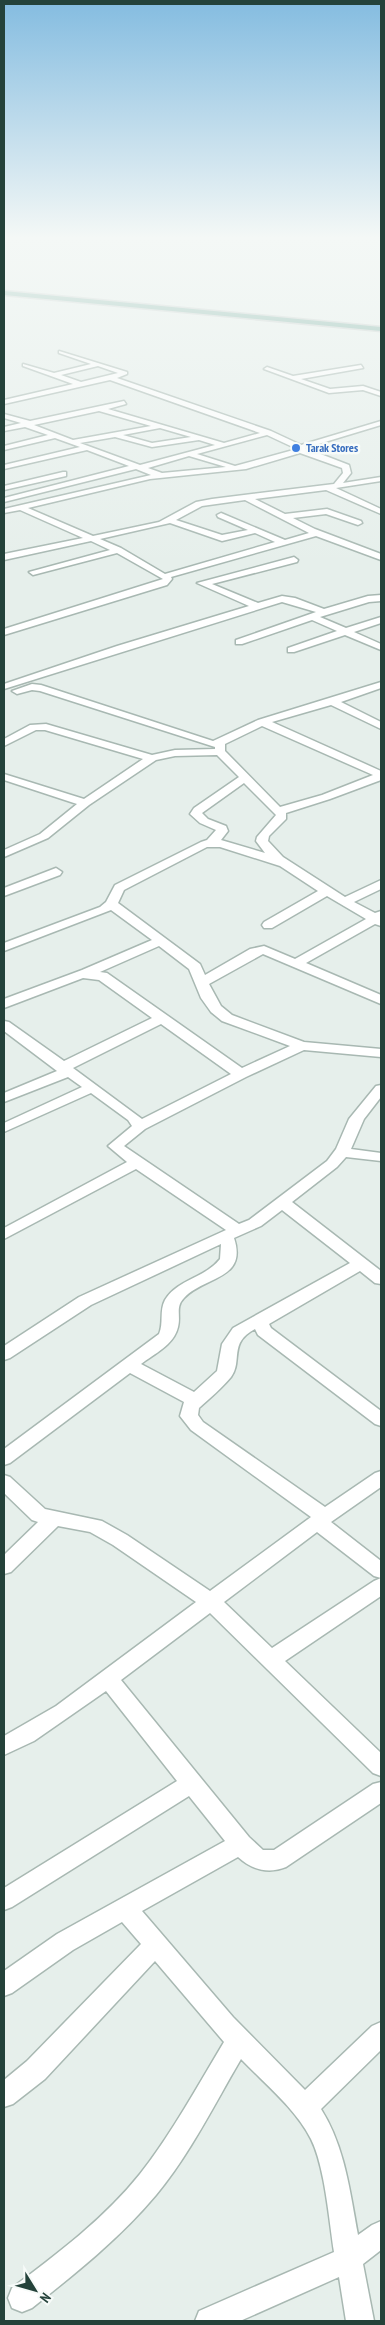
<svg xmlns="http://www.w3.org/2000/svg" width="385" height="2325" font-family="'PT Sans Narrow',sans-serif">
	<rect width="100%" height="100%" fill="#e6efeb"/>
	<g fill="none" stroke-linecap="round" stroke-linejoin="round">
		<defs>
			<g id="minor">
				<path d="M59,351L127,372V374L117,378L271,431L301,445L381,421V425L305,448L349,465L351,473L343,483L381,477V481L336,488L381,509V514L326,490L255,499L285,514L327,509L361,521L362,523L358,525L326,514L293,518L315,529L381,554V560L316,536L171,577L172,579L167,585L4,635V629L163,579L117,553L33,575L29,572L110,550L91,541L4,560V554L83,538L20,510L4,513V509L151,475L136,469L4,502V498L129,466L87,450L4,469V465L80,447L55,438L4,450V446L48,435L25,427L4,431V427L21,423L4,418V414L30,421L124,401L126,404L108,409L224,443L260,433L110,380L4,404V400L73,384L23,366V364L54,373L91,364L59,353ZM98,366L118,373L81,382L61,375ZM99,411L151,426L73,440L34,425ZM160,428L191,437L152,443L123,435ZM267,435L297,449L235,466L197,454ZM115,437L152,447L199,440L215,445L140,465L80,443ZM300,453L342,468L343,473L334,484L212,499L196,502L159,522L93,536L28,508L150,479L246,469ZM189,456L226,467L162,473L148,468ZM245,500L309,533L285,540L221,513L217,515L218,517L248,530L222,535L176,520L202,506ZM170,523L222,541L255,533L275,542L165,574L121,548L100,539Z"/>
				<path d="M361,365L363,368L301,379L330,389L363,386L381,392V396L363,390L329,393L264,369L267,367L293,376Z"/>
				<path d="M63,472H66V476L4,490V486Z"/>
				<path d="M294,557L298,560L297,562L212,584L258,603L282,596L295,598L324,609L368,596L381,595V601L369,602L320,617L346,628L381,617V623L354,632L381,644V650L345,635L294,652H288V648L337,631L312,620L242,644H236V640L316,612L282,602L4,689V684L117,646L249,606L197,583Z"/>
				<path d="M381,682V688L341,702L381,722V729L331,705L272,722L381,771V780L330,799L286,813V819L269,836L268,841L283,857L345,897L381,880V889L354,902L375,913L381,911V926L375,924L306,963L381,995V1004L263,954L209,984L221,1006L232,1015L304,1042L381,1049V1057L304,1050L246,1077L145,1129L124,1146L239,1224L249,1220L327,1161L336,1149L349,1119L376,1086L381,1085V1097L364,1119L351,1149L381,1153V1161L346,1157L337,1167L292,1202L381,1271V1284L375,1283L360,1271L269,1324L271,1328L381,1411V1426L375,1424L258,1335L255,1329C228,1343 243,1361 231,1377C222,1388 210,1398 199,1408L198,1415L203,1422L325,1507L375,1473L381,1471V1487L331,1522L381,1561V1596L285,1661L381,1753V1776L373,1773L210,1613L121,1680L249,1837L263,1850H274L373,1784L381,1782V1803L286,1867C269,1874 252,1870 238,1857L142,1911L233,2017L305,2090L372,2026L381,2022V2050L321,2109C345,2147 350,2192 358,2235L372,2225L381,2221V2250L363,2264L374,2321H346L339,2277L240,2321H195L199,2311L334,2252C329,2220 325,2167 311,2139C295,2108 265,2084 241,2059C214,2105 190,2154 156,2195C120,2238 76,2273 32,2308L22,2312L12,2308L8,2298L12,2288C57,2254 104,2219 140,2174C172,2133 197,2087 224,2042L155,1961L45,2079L13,2104L4,2107V2080L27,2061L141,1944L122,1922L73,1950L12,1993L4,1996V1971L57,1934L225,1841L189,1796L12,1907L4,1910V1888L177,1781L106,1691L34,1741L4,1755V1736L56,1706L196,1602L113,1545L90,1532L58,1526L11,1572L4,1574V1555L38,1522L32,1520L4,1493V1475L10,1477L45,1509L102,1521L127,1535L210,1591L311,1517L191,1430L180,1416L184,1402L130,1373L10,1463L4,1465V1449L159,1334C164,1323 159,1311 165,1300C178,1279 205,1278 220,1259L221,1244L91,1305L10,1358L4,1360V1346L79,1297L226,1230L136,1169L4,1239V1228L127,1162L108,1146L132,1126L128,1120L91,1093L4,1132V1123L82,1087L68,1077L4,1102V1093L57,1071L4,1031V1021L9,1022L64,1061L152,1018L99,980L83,978L4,1008V999L82,970L152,940L111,910L4,951V943L100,907L106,902L115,885L201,842L207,840L216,830L200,823L190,814L194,808L239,777L217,755L175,756L156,760L89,805L48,838L4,857V850L40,834L77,804L4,780V774L84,799L143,759L45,730H36L4,746V739L30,725L46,724L152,755L175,750L215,749V747L40,691L32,690L17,694L12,691L32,684L41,685L213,741L258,720ZM262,726L373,775L322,795L280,807L225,751V744ZM244,783L276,815L257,837L256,841L265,853L221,840L228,831L226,826L208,819L202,813ZM207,847H220L280,866L318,891L264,922L262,925L264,928H272L327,896L366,919L295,959L264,946L250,949L205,975L200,964L118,903L124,890ZM159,946L189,969L201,998L211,1012L222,1021L290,1046L242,1068L107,973L100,972ZM161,1024L231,1074L142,1119L73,1068ZM282,1210L350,1263L233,1328L222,1344L217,1371L194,1392L141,1364C154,1354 174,1345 178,1327C181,1316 175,1307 184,1298C204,1276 248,1280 234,1238L261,1226ZM317,1532L374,1576L381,1578L374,1581L272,1648L224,1602Z"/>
				<path d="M56,868L62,872L60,875L4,896V888Z"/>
			</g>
			<path id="major" d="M4,291L381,327V331L4,295Z"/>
		</defs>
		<!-- minor casing -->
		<use href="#minor" stroke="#a8b8b2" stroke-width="3"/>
		<!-- major casing -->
		<use href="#major" stroke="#c2cac8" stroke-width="3"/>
		<!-- minor -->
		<use href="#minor" fill="#fff" fill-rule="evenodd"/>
		<!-- major -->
		<use href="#major" fill="#6aa596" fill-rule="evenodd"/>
	</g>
	<!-- sky -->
	<linearGradient id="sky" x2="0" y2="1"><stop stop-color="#84bce0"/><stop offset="0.42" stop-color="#f4f8f6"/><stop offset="1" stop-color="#f4f8f6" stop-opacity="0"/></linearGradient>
	<rect width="385" height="565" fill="url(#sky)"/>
	<!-- markers -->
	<circle fill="#3f7fe0" stroke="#f7fbf9" stroke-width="2" cx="296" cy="448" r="5"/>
	<g text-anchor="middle" stroke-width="5" stroke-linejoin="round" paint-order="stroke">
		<!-- far-shop labels -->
		<g font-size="12" font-weight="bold" fill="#366cbe" stroke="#f7fbf9" text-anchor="start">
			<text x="306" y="452">Tarak Stores</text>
		</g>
	</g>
	<!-- border -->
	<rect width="385" height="2325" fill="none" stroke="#24423a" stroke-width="10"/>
	<!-- north arrow -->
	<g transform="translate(35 2290) rotate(127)" stroke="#f7fbf9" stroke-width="4" paint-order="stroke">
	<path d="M0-4L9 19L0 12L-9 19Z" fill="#24423a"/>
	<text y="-8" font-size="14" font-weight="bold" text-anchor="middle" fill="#24423a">N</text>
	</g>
</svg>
